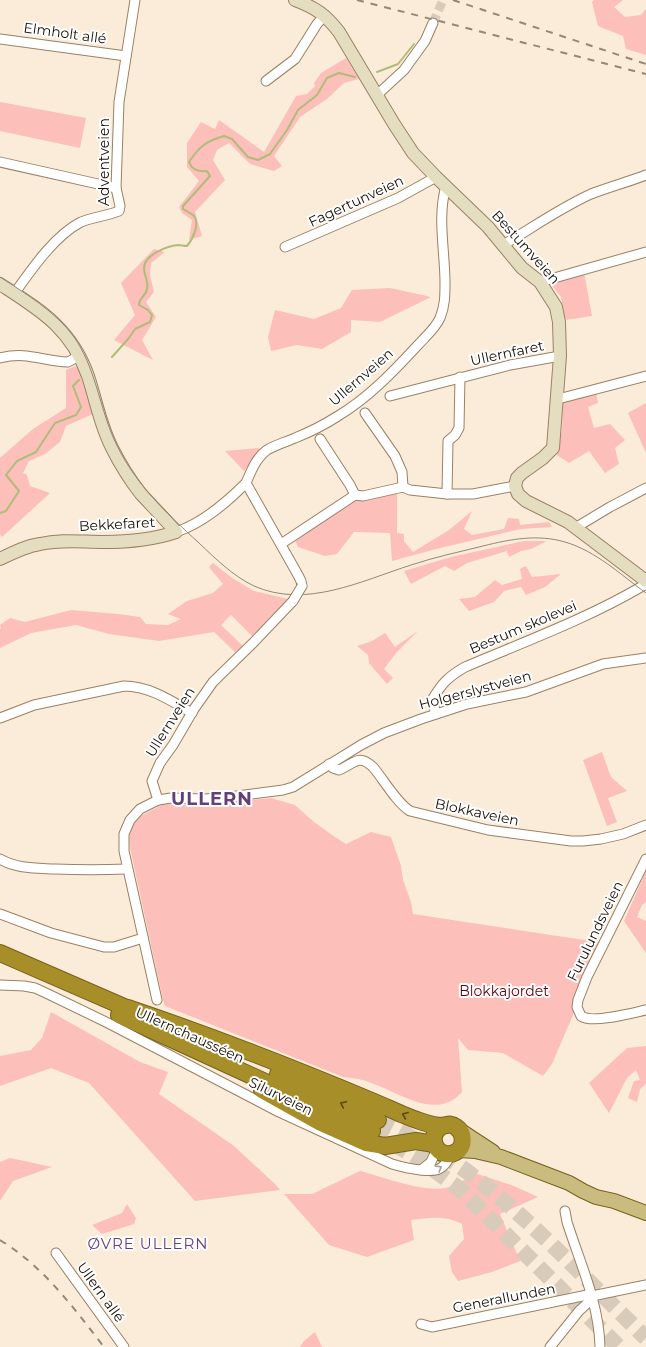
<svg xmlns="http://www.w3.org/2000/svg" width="646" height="1347" font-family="Montserrat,sans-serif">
	<rect width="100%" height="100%" fill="#fbecd9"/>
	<!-- green -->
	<g fill="#fcbfb9">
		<path d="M594,0H623L614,7L625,17L641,15L646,9V55L626,49L623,36L598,26L592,2Z"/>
		<path d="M346,58L359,79L344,83L327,99L300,117L274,156L282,166L274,171L250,164L229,143L217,150L213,160L225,180L195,212L202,236L189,240L192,220L182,213L179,207L199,181L187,167V143L201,122L215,129L219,120L264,152L296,96L307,94L315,86L314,83L321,73Z"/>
		<path d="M0,102L86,118L80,148L0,131Z"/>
		<path d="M154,249L165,252L151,263L150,275L154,292L146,302L156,317L142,340L153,360L114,340L135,315L121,283Z"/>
		<path d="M584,272L592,316L565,320L561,297L549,282Z"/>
		<path d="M390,288L431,297L380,322L351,320V332L322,349L297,345L271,351L268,337L275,310L314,319L341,308L352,290Z"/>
		<path d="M75,366L81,371L93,414L66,426L60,442L45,454L29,461L23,473L27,475L30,486L50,493L2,537L0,534V458L33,429L66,408V370Z"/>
		<path d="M596,392L598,403L588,407L594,428L610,424L625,440L615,448L619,464L605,473L589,451L569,463L557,455L562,430L563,400Z"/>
		<path d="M646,403V453L628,413Z"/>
		<path d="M258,448L261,450L244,471L225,451Z"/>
		<path d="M397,491V533L404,534V541L413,552L449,530L472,511L464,529L472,535L504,529L508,518L519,519L520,525L549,522L552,527L521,529L436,549L392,561L390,533L354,532L337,554L325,556L298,547L295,540L349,502Z"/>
		<path d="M524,541H547L531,549L521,551L509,557L507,551L467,563L454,571L445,566L411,584L404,571L451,557Z"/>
		<path d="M213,563L232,578L254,591L288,599L252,636L231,615L221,625L243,646L235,652L214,632L159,641L109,634L76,625L31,633L0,648V629L1,628L0,625L10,618L25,622L71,610L118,614L140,617L146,624L168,625L181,619L168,614L187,601L213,593L223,584L209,567Z"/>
		<path d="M526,566L532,577L561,574L545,587L526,595L521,587L504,591L494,602L469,611L459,599L475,597L495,580L502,585L522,579L520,569Z"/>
		<path d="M418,631L396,653L384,669L393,678L387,684L369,663L368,655L357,646L372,641L385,633L395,647Z"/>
		<path d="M602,752L611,777L627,791L608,798L617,822L607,826L583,760Z"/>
		<path d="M271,798L295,805L314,822L332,835L346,844L371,832L391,837L401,866L403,880L411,902L413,914L604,943L552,1064L543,1076L503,1053L468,1050L458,1038L462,1092C434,1124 393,1087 362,1080C356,1078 349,1078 343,1077L165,1006L163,1000L130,848L129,838L130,832L135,822L141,816L163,804L206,805Z"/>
		<path d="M646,871V902L642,905L637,917L646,921V953L624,921Z"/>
		<path d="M51,1012L140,1062L168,1072L159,1094L234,1146L276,1185L280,1190L195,1201L89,1083L51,1068L0,1086V1056L31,1050L42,1038Z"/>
		<path d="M646,1046V1084L640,1089L637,1102L628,1098L634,1081L640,1080L636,1070L627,1078L609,1113L589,1083L627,1048Z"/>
		<path d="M10,1158L52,1167L13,1181L0,1201V1162Z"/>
		<path d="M360,1171C383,1177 422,1192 445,1188C456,1186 466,1179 475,1173L514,1186L538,1197L500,1214L520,1261L492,1272L458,1281L452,1272L449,1256L464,1239L462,1224C444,1215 430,1218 411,1220L414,1240L367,1257L329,1245L284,1194H312Z"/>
		<path d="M127,1204L136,1218L134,1224L102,1234L92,1225L122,1213Z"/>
		<path d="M315,1332L322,1347H300L304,1341Z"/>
	</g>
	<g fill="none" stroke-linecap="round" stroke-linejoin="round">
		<!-- stream -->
		<g stroke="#afbd79" stroke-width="2">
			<path d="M377,72L398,64L414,44"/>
			<path d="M112,357L129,338L135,329L150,322L152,315L148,310L139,305C139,298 146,296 147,289C149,282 144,275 144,268C144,255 167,246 178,245C181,245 184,246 187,246C193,239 200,224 194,216C191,213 186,211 183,209V206L210,176L207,171C199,172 192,170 189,162C199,147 206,141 224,136L232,139L248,157L258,160L270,154L287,130L298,110L317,95L327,78L339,73L355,77"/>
			<path d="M0,513L6,511L19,491L6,475L17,461L36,452L55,423L76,415L81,407L73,386L79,380"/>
		</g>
		<!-- street-tunnel -->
		<path stroke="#d9cbb9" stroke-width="9" stroke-dasharray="9 4.5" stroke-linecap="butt" d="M433,23L443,0"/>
		<!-- highway-tunnel -->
		<g stroke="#d9cbb9" stroke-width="16" stroke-dasharray="16 8" stroke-linecap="butt">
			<path d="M378,1120C411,1137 443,1153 473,1176C536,1224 589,1283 646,1338"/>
			<path d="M372,1131L418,1158L461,1190L619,1347"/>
		</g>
		<defs>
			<g id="street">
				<path d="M0,39L126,56"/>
				<path d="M266,81L295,59L317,24L325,15"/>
				<path d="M377,95L404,70L425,41L433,23"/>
				<path d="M0,162L116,188"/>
				<path d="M503,245C532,228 560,208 591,194C609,187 628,182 646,175"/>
				<path d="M285,247L398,198L436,177"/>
				<path d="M540,282L646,252"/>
				<path d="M14,294C31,270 55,235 81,222C93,217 107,216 119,211L120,206L116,188L119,102L135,0"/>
				<path d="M0,358C27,351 42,361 68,362L79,356"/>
				<path d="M390,396L510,365L560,356"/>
				<path d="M558,399L646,376"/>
				<path d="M365,413L395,456L402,472L403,487"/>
				<path d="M320,439L350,485L355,495"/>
				<path d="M403,487L410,490L447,494H473L515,486"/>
				<path d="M447,494L448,441L455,435L459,428L460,377"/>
				<path d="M575,528L610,507L646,488"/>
				<path d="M176,532C203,523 226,503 246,483"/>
				<path d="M281,544L355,495L363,496L403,487"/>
				<path d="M302,586L301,581L298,575L246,483C251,471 256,458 267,450C275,445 286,442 295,438C310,432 324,425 338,416C368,398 393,372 417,346C425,337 435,329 440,318C445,306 445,295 445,283C445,251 437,217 446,186"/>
				<path d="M436,714L432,700C442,683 448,677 465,667C526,641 589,618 646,584"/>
				<path d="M0,718L34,705L124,686C149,686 170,700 192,713"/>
				<path d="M329,764L333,768L339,770C354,764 358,753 373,767C384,780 396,802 410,811L488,830L571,841H583L601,839L623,834L646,825"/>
				<path d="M158,800L152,781L160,763L173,745L194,709L213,682L253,643L293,601"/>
				<path d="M0,859C17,869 36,868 55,869C80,870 102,870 127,869"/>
				<path d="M646,859L587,977L578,1000L577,1007L581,1016C592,1024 632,1013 646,1010"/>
				<path d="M0,914L51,933L104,947H114L143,938"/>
				<path d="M0,985L24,986L35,988L48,994L108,1023L279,1112L392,1164C402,1167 411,1169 421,1170C437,1172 444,1170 451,1154"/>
				<path d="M157,1000L124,851V834L130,820L140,809L158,800L171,798L205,799L229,797L283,790L293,787L361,745L384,733L421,719L467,704L526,692L603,664L646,658"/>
				<path d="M421,1170L431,1162L437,1149"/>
				<path d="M565,1211L567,1222C580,1263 599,1303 600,1347"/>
				<path d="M56,1253L124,1347"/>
				<path d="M592,1296L646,1285"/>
				<path d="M421,1324L432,1327L592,1294"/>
				<path d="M550,1347L579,1311L593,1298"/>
			</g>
			<g id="secondary">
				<path d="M295,0C316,8 326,15 339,32L394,124L413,153L436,177L488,227L522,268L540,282L556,307L559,322L560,356L553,448L543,458L522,473L517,478L515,486L518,494L526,501L568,522L646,581"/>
				<path d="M0,284C40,310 71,328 88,376C96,400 100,425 112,448C120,464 130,480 141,494C153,507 165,519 176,532C152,540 128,542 104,542C82,542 61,539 40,544C26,546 12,553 0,559"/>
			</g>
			<g id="primary">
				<path d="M461,1131L493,1152"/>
				<path d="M459,1150L475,1151L501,1157L569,1183L583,1191L596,1197L614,1201L646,1213"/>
			</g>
			<g id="highway">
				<path d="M0,953L138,1013"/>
				<path d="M128,1008C211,1036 293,1068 374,1102C384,1106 394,1111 404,1115C413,1119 432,1126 442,1126C448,1125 451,1123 456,1127C465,1133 465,1147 456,1152C439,1162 424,1137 442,1126"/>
				<path d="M119,1015L372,1131"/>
				<path d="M278,1074L378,1120"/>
				<path d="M262,1090L321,1123L366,1143L385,1146L416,1141L434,1144"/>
			</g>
		</defs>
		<!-- street casing -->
		<use href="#street" stroke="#998165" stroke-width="11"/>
		<!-- secondary casing -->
		<use href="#secondary" stroke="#998165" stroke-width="14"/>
		<!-- primary casing -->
		<use href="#primary" stroke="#75621c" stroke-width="16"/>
		<!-- highway casing -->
		<use href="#highway" stroke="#75621c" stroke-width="18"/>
		<!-- street -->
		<use href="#street" stroke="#fff" stroke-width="9"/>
		<!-- secondary -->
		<use href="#secondary" stroke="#e5ddbf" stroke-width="12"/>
		<!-- primary -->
		<use href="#primary" stroke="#cabb7f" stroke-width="14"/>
		<!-- highway -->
		<use href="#highway" stroke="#a78e29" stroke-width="16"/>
		<!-- tram -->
		<path stroke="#938778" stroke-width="1" d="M0,277C26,294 55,311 74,337C95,367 99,404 113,437C132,481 165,512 199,543C216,559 233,576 254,586C306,609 361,581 411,565C435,557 459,552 483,546C511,539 538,534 565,542C596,551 621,575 646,593"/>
		<!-- rail -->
		<g stroke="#938778" stroke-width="2" stroke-dasharray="7 7" stroke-linecap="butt">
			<path d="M357,0L646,74"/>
			<path d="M453,0L646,64"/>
			<path d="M0,1240C44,1267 73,1307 104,1347"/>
		</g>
		<defs>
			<path id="street-bridge" d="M293,601L302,586"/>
		</defs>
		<!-- street-bridge casing -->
		<use href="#street-bridge" stroke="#998165" stroke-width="11" stroke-linecap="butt"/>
		<!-- street-bridge -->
		<use href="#street-bridge" stroke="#fff" stroke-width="9"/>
	</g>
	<!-- one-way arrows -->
	<defs><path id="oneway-chevron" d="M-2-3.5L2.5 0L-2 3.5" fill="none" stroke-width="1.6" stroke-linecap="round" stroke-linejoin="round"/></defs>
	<g stroke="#584815">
		<use href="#oneway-chevron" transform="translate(343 1104) rotate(-155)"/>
		<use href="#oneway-chevron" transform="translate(405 1115) rotate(-157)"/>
	</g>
	<use stroke="#a39f9b" href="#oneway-chevron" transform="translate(439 1168) rotate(-32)"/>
	<g text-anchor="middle" stroke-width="4" stroke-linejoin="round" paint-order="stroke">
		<!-- street labels -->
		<g font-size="14" fill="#180f05" stroke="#fff">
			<text transform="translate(65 33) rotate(8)" y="5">Elmholt allé</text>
			<text transform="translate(104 162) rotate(-90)" y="5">Adventveien</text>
			<text transform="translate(356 201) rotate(-25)" y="5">Fagertunveien</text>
			<text transform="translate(526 247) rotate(48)" y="5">Bestumveien</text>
			<text transform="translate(507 353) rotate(-12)" y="5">Ullernfaret</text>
			<text transform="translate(361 377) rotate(-41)" y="5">Ullernveien</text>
			<text transform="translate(117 524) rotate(-3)" y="5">Bekkefaret</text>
			<text transform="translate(523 627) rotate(-23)" y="5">Bestum skolevei</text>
			<text transform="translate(475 690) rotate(-15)" y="5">Holgerslystveien</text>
			<text transform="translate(170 722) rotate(-58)" y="5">Ullernveien</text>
			<text transform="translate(477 812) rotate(12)" y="5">Blokkaveien</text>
			<text transform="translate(595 931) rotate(-64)" y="5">Furulundsveien</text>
			<text transform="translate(190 1035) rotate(24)" y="5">Ullernchausséen</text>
			<text transform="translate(281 1096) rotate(26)" y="5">Silurveien</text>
			<text transform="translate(101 1292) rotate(54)" y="5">Ullern allé</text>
			<text transform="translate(504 1298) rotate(-11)" y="5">Generallunden</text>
		</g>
		<!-- park labels -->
		<g font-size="14" fill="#5e0209" stroke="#fff">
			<text x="504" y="996">Blokkajordet</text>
		</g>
		<!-- neighbourhood labels -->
		<g font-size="15" letter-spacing="1" fill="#673f77" stroke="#fff">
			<text x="148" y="1249">ØVRE ULLERN</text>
		</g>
		<!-- district labels -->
		<g font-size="18" font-weight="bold" letter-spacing="1" fill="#673f77" stroke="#fff">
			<text x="212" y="805">ULLERN</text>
		</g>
	</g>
</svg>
